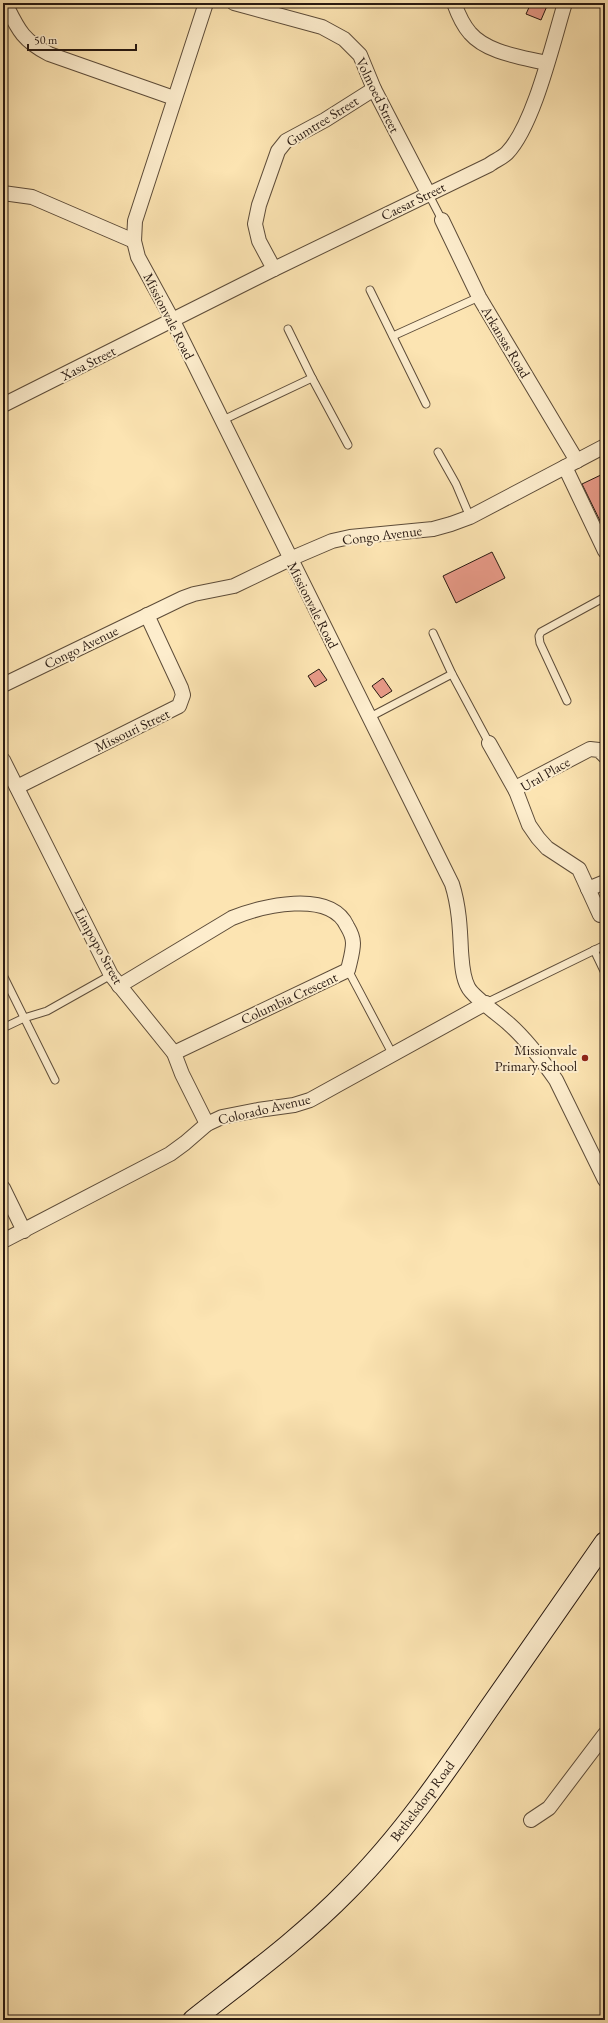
<svg xmlns="http://www.w3.org/2000/svg" width="608" height="2023" font-family="'EB Garamond',serif">
	<rect width="100%" height="100%" fill="#fce4b2"/>
	<filter id="stains"><feTurbulence type="fractalNoise" baseFrequency=".005" numOctaves="4"/><feColorMatrix values="0 0 0 0 .2 0 0 0 0 .09 0 0 0 0 .02 0 0 0 .5 -.17"/></filter>
	<radialGradient id="worn" r=".72"><stop offset=".6" stop-color="#630" stop-opacity="0"/><stop offset="1" stop-color="#630" stop-opacity=".3"/></radialGradient>
	<!-- building -->
	<g fill="#e89a88" stroke="#281911">
		<path d="M531,3H540L547,6L541,20L526,14Z"/>
		<path d="M605,473V531L582,484Z"/>
		<path d="M492,552L505,578L456,603L443,576Z"/>
		<path d="M319,669L327,680L315,687L308,676Z"/>
		<path d="M383,678L392,691L381,698L372,686Z"/>
	</g>
	<g fill="none" stroke-linecap="round" stroke-linejoin="round">
		<defs>
			<g id="service">
				<path d="M428,193L442,220"/>
				<path d="M370,290L426,404"/>
				<path d="M288,329L312,378L348,445"/>
				<path d="M393,336L479,297"/>
				<path d="M221,421L312,378"/>
				<path d="M438,452L456,484L470,517"/>
				<path d="M433,633L452,674L489,743"/>
				<path d="M567,701L540,643L539,636L541,632L605,597"/>
				<path d="M370,717L452,674"/>
				<path d="M594,950L605,973"/>
				<path d="M348,970L393,1055"/>
				<path d="M3,975L55,1080"/>
				<path d="M486,1003L605,945"/>
				<path d="M3,1028L24,1018L47,1011L111,975"/>
			</g>
			<g id="minor">
				<path d="M5,3C18,29 22,40 49,54L174,98"/>
				<path d="M206,3L135,221L134,241L138,257L173,321L452,884C459,906 460,928 461,951C462,962 462,976 468,987C472,996 499,1015 509,1024C527,1040 542,1060 556,1080L605,1180"/>
				<path d="M234,3L322,27L344,39L360,55L374,89L428,193"/>
				<path d="M454,3C458,14 462,24 470,33C487,53 522,57 546,63"/>
				<path d="M3,193L32,197L134,241"/>
				<path d="M442,220L479,297L577,461"/>
				<path d="M274,269L259,241L255,224L259,205L278,151L286,141L325,120L374,89"/>
				<path d="M3,405L274,269L489,165C494,161 502,158 507,153C534,125 553,42 565,3"/>
				<path d="M565,467L605,551"/>
				<path d="M3,685L183,598L194,594L234,586L290,559L332,541L350,537L433,529L451,524L470,517L605,446"/>
				<path d="M489,743L516,791"/>
				<path d="M3,760L111,975L174,1053L182,1074L207,1124"/>
				<path d="M17,787L179,706L183,695L181,688L147,615"/>
				<path d="M588,889L605,882"/>
				<path d="M600,915L579,869L547,848L538,838L529,825L516,791L521,785L590,749L599,750L605,756"/>
				<path d="M119,986L232,918C261,906 330,889 347,926C350,931 353,936 353,943C353,952 350,961 348,970L174,1053"/>
				<path d="M3,1188L24,1231"/>
				<path d="M3,1241L170,1154L185,1143L207,1124L222,1117L258,1110L294,1105L310,1100L486,1003"/>
				<path d="M531,1820L549,1808L605,1734"/>
			</g>
			<path id="secondary" d="M193,2020C246,1978 300,1939 347,1891C401,1837 445,1773 488,1710C527,1654 566,1598 605,1542"/>
		</defs>
		<!-- service casing -->
		<use href="#service" stroke="#5d4c39" stroke-width="9"/>
		<!-- minor casing -->
		<use href="#minor" stroke="#5d4c39" stroke-width="16"/>
		<!-- secondary casing -->
		<use href="#secondary" stroke="#281911" stroke-width="22"/>
		<!-- service -->
		<use href="#service" stroke="#fdedcd" stroke-width="7"/>
		<!-- minor -->
		<use href="#minor" stroke="#fdedcd" stroke-width="14"/>
		<!-- secondary -->
		<use href="#secondary" stroke="#fdedcd" stroke-width="20"/>
	</g>
	<!-- markers -->
	<circle fill="#8f2418" stroke="#fdedcd" stroke-width="1.5" cx="585" cy="1058" r="4"/>
	<g text-anchor="middle" stroke-width="4" stroke-linejoin="round" paint-order="stroke">
		<!-- street labels -->
		<g font-size="14" fill="#281911" stroke="#fdedcd">
			<text transform="translate(378 95) rotate(64)" y="5">Volmoed Street</text>
			<text transform="translate(322 121) rotate(-32)" y="5">Gumtree Street</text>
			<text transform="translate(413 201) rotate(-26)" y="5">Caesar Street</text>
			<text transform="translate(169 316) rotate(63)" y="5">Missionvale Road</text>
			<text transform="translate(506 342) rotate(59)" y="5">Arkansas Road</text>
			<text transform="translate(88 363) rotate(-27)" y="5">Xasa Street</text>
			<text transform="translate(382 535) rotate(-7)" y="5">Congo Avenue</text>
			<text transform="translate(313 605) rotate(63)" y="5">Missionvale Road</text>
			<text transform="translate(81 647) rotate(-26)" y="5">Congo Avenue</text>
			<text transform="translate(132 730) rotate(-26)" y="5">Missouri Street</text>
			<text transform="translate(545 774) rotate(-30)" y="5">Ural Place</text>
			<text transform="translate(99 946) rotate(61)" y="5">Limpopo Street</text>
			<text transform="translate(289 998) rotate(-25)" y="5">Columbia Crescent</text>
			<text transform="translate(264 1109) rotate(-13)" y="5">Colorado Avenue</text>
			<text transform="translate(422 1801) rotate(-53)" y="5">Bethelsdorp Road</text>
		</g>
		<!-- poi labels -->
		<g font-size="14" fill="#281911" stroke="#fdedcd" text-anchor="end">
			<text x="577" y="1055">Missionvale<tspan x="577" dy="16">Primary School</tspan></text>
		</g>
	</g>
	<!-- margin -->
	<rect width="608" height="2023" fill="none" stroke="#fce4b2" stroke-width="16"/>
	<rect x="4" y="4" width="600" height="2015" fill="none" stroke="#281911" stroke-width="2"/>
	<rect x="8" y="8" width="592" height="2007" fill="none" stroke="#281911"/>
	<!-- scale -->
	<path d="M28 44v6h108v-6" fill="none" stroke="#281911" stroke-width="2"/>
	<text x="34" y="44" font-size="12" fill="#281911" stroke="#fdedcd" stroke-width="3" paint-order="stroke">50 m</text>
	<rect width="100%" height="100%" filter="url(#stains)"/>
	<rect width="100%" height="100%" fill="url(#worn)"/>
</svg>
